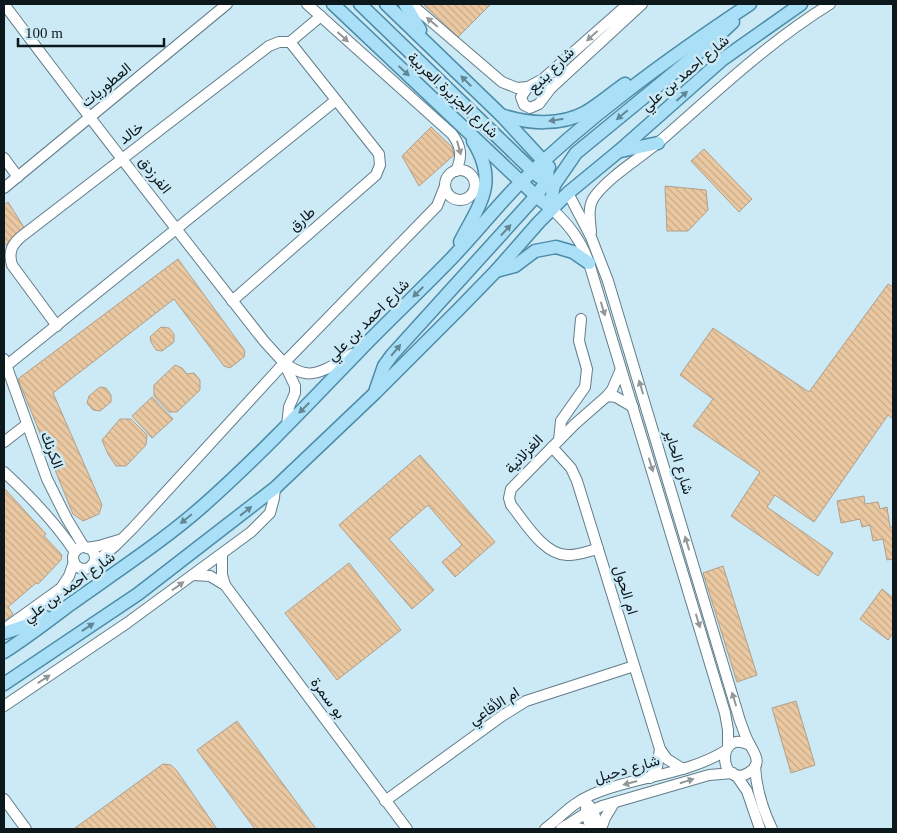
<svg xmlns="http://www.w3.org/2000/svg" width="897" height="833" font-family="'Times New Roman',Vazirmatn,serif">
	<defs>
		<pattern id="building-back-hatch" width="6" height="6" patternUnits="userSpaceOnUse" patternTransform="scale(1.25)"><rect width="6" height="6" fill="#eac8a1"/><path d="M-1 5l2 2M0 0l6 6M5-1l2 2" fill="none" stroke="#c8ab8a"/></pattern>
	</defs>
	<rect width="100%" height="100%" fill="#cce9f6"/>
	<!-- building -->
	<g fill="url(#building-back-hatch)" stroke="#b09f8a">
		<path d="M423,4H491L458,37Z"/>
		<path d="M431,127L452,147L454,155L419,186L402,156Z"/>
		<path d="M704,149L752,199L739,212L691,161Z"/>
		<path d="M665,186L706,190L708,210L688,231H667Z"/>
		<path d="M8,202L25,229L4,246V205Z"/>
		<path d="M178,259L245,351L244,357L230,368L224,366L174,299L53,393L102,505L99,514L83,521L73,514L18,379Z"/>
		<path d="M888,284L893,287V419L888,415L814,522L775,495L767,507L833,553L818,576L731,516L760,472L693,426L713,399L680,375L713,328L809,392Z"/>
		<path d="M161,327L169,328L174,334V342L162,351L156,350L151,342L150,337Z"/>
		<path d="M175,365L182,368L187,374L194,373L200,380V390L177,412H169L154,396V385Z"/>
		<path d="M100,387L106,388L111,395V402L100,411L93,410L87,403L89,396Z"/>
		<path d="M152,397L173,419L152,438L132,416Z"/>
		<path d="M120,419H131L147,435L146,445L126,466H116L108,454L102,440Z"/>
		<path d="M420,455L495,542L455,577L442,562L462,545L428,505L389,539L434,590L412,609L339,525Z"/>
		<path d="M4,488L46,534L44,536L62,555L61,560L38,584L36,583L8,607L13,614L4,621Z"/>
		<path d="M864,496L865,504L878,502L880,509L887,507L890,527H893V559L887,560L883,539L873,541L870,525L862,527L860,519L841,523L837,501Z"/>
		<path d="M349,563L401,630L337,680L285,613Z"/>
		<path d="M723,566L757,675L737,682L703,573Z"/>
		<path d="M882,589L893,598V633L888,640L860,619Z"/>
		<path d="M796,701L815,765L791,773L772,708Z"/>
		<path d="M237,721L316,829H255L197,750Z"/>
		<path d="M163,764L171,765L177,771L217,829H76L75,828Z"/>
	</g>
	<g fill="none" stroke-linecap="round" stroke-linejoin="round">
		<defs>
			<g id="minor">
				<path d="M4,4C89,118 176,229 264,341L284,363L295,386V393L289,407L287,426"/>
				<path d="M307,4L452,134C462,147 462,157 456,171"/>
				<path d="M411,4L502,82L517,88L528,87"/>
				<path d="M628,4L543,79L528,87L521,97L524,105L530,108L539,104L551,88L642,4"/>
				<path d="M290,42L321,16"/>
				<path d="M4,158L18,177"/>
				<circle cx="460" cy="185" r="15"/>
				<path d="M4,188L227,4"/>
				<path d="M568,193L591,237L608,281L740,721C743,728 745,736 749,743C754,753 764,764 748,773C719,790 715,727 750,745"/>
				<path d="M552,209C569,225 581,240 589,263L725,713L728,730V747"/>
				<path d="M591,232C590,220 587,206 595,196C610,176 640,158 659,142C714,94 767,43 830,4"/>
				<path d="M232,301L376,175L380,165L379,154L290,42"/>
				<path d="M57,326L12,265C8,252 12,244 22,236L269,46L279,42H290"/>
				<path d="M4,359L47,479L67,519L84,547"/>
				<path d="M284,363C290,367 298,372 305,373C320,376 340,361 352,354"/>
				<path d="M6,366L335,101"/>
				<path d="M607,396L616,397L633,407"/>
				<path d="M559,440L561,421L585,387L587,369L579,341L581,319"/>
				<path d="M4,442L26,425"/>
				<path d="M552,447L571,468L577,481L660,749L667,759L683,769"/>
				<path d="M4,472C31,497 55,522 75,552"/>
				<circle cx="84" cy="558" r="11"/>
				<path d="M87,548L99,546L119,540"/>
				<path d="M598,549C588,551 577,556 567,555C543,554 525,522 511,505L509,498L511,489L575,424L607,396L612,390L621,369"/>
				<path d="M222,554V575L225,585"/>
				<path d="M92,565L115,546L133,528L284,363L437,206L445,186"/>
				<path d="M193,575L210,576L225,585L407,829"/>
				<path d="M4,629L61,588L69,576L74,562"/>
				<path d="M4,706L127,623L251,532L270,513L274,498L275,488"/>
				<path d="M755,766C756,787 763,810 772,829"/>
				<path d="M736,775L747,791L760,829"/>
				<path d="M650,778L657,767L660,749"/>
				<path d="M4,799L26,829"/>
				<path d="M385,801L502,716L526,701L634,666"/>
				<path d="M589,805L593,810L599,829"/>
				<path d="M586,807V813L591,829"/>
				<path d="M565,826L582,829"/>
				<path d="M545,829C561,817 572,803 591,795C634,776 684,776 725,751"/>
				<path d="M561,829L586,813L602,806L709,775L733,773"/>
				<path d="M601,829L605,818L614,803"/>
			</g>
			<g id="major">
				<path d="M333,4L536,196L552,209"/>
				<path d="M360,4L539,177"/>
				<path d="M386,4L501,115L549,167"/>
				<path d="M405,4L420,30"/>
				<path d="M501,115C528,124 561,126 586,112C599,104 612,93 625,84"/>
				<path d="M621,151L658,143"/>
				<path d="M552,209L551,200L554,185L576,153L715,39L733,22"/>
				<path d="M460,242C480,203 499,183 473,141"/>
				<path d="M496,271L515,266L535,251L556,247L573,252L589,263"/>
				<path d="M376,389L384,366L392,355L536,196C545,184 552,176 544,161"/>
				<path d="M4,633L28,625L45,617"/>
				<path d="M4,652C26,638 47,622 68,606C114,573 162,542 204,505C259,456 309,403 360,350C390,319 421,290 451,259C473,236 493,211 515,188C586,118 667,59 750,4"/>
				<path d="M4,684L138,594L275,488L375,393L458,310L496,271L539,222L568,193L619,151L723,59L801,4"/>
			</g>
		</defs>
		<!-- minor casing -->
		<use href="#minor" stroke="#637d89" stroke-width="12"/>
		<!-- major casing -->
		<use href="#major" stroke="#4d8ca8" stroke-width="15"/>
		<!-- minor -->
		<use href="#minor" stroke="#fff" stroke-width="10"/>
		<!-- major -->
		<use href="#major" stroke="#a9e0f8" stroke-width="12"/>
	</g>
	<!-- one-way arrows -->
	<defs><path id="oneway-solid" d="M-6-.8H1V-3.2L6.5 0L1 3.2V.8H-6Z" transform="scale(1.25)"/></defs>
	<g fill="#929799">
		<use href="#oneway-solid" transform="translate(432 22) rotate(-140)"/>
		<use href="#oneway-solid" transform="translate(592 36) rotate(138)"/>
		<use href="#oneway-solid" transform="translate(343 37) rotate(42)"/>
		<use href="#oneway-solid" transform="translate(459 148) rotate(75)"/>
		<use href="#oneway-solid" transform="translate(603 309) rotate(73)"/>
		<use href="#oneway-solid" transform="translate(641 387) rotate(-107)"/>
		<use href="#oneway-solid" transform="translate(651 465) rotate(73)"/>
		<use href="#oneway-solid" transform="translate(687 543) rotate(-107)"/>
		<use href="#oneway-solid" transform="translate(178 586) rotate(-36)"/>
		<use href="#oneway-solid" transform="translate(698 621) rotate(73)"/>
		<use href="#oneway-solid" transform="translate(44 679) rotate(-33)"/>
		<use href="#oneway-solid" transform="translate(734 699) rotate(-107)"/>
		<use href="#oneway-solid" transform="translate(687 781) rotate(-17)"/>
		<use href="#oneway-solid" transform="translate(630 783) rotate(165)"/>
	</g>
	<g fill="#638695">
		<use href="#oneway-solid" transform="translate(404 71) rotate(43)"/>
		<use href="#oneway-solid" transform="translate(466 81) rotate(-135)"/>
		<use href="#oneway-solid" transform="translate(682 96) rotate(-41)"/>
		<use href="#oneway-solid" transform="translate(622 115) rotate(140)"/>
		<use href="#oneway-solid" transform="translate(556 120) rotate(171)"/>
		<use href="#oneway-solid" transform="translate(506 230) rotate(-47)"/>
		<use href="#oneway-solid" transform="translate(418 292) rotate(135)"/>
		<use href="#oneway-solid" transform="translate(396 350) rotate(-50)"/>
		<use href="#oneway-solid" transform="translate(304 408) rotate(135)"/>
		<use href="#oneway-solid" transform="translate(246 511) rotate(-38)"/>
		<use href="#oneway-solid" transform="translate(186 519) rotate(141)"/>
		<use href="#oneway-solid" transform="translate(88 627) rotate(-34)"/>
	</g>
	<g text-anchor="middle" stroke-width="5" stroke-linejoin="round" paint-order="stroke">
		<!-- street labels -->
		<g font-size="15" fill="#0d181c" stroke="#cce9f6">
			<text transform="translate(551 70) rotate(-45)" y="5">شارع ينبع</text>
			<text transform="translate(685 73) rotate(-40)" y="5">شارع احمد بن علي</text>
			<text transform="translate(106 85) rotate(-40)" y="5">العطوريات</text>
			<text transform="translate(453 95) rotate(43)" y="5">شارع الجزيرة العربية</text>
			<text transform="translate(131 133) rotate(-37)" y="5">خالد</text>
			<text transform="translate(155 175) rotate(52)" y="5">الفرزدق</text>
			<text transform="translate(302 219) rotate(-41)" y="5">طارق</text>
			<text transform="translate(368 320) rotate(-45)" y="5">شارع احمد بن علي</text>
			<text transform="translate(52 450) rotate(69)" y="5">الكرنك</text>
			<text transform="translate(524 454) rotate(-46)" y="5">الغزلانية</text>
			<text transform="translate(679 462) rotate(73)" y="5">شارع الحاير</text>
			<text transform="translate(69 587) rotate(-36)" y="5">شارع احمد بن علي</text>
			<text transform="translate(626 590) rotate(73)" y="5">ام الحول</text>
			<text transform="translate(328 698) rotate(53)" y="5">بو سمرة</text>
			<text transform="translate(494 706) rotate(-33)" y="5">ام الأفاعي</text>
			<text transform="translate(627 769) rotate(-16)" y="5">شارع دحيل</text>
		</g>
	</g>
	<!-- border -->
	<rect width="897" height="833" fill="none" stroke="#0d181c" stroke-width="10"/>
	<!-- scale -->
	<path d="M18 38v8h146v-8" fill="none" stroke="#0d181c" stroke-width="2.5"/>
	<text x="25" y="38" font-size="15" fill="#0d181c" stroke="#cce9f6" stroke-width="4" paint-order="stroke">100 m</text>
</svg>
